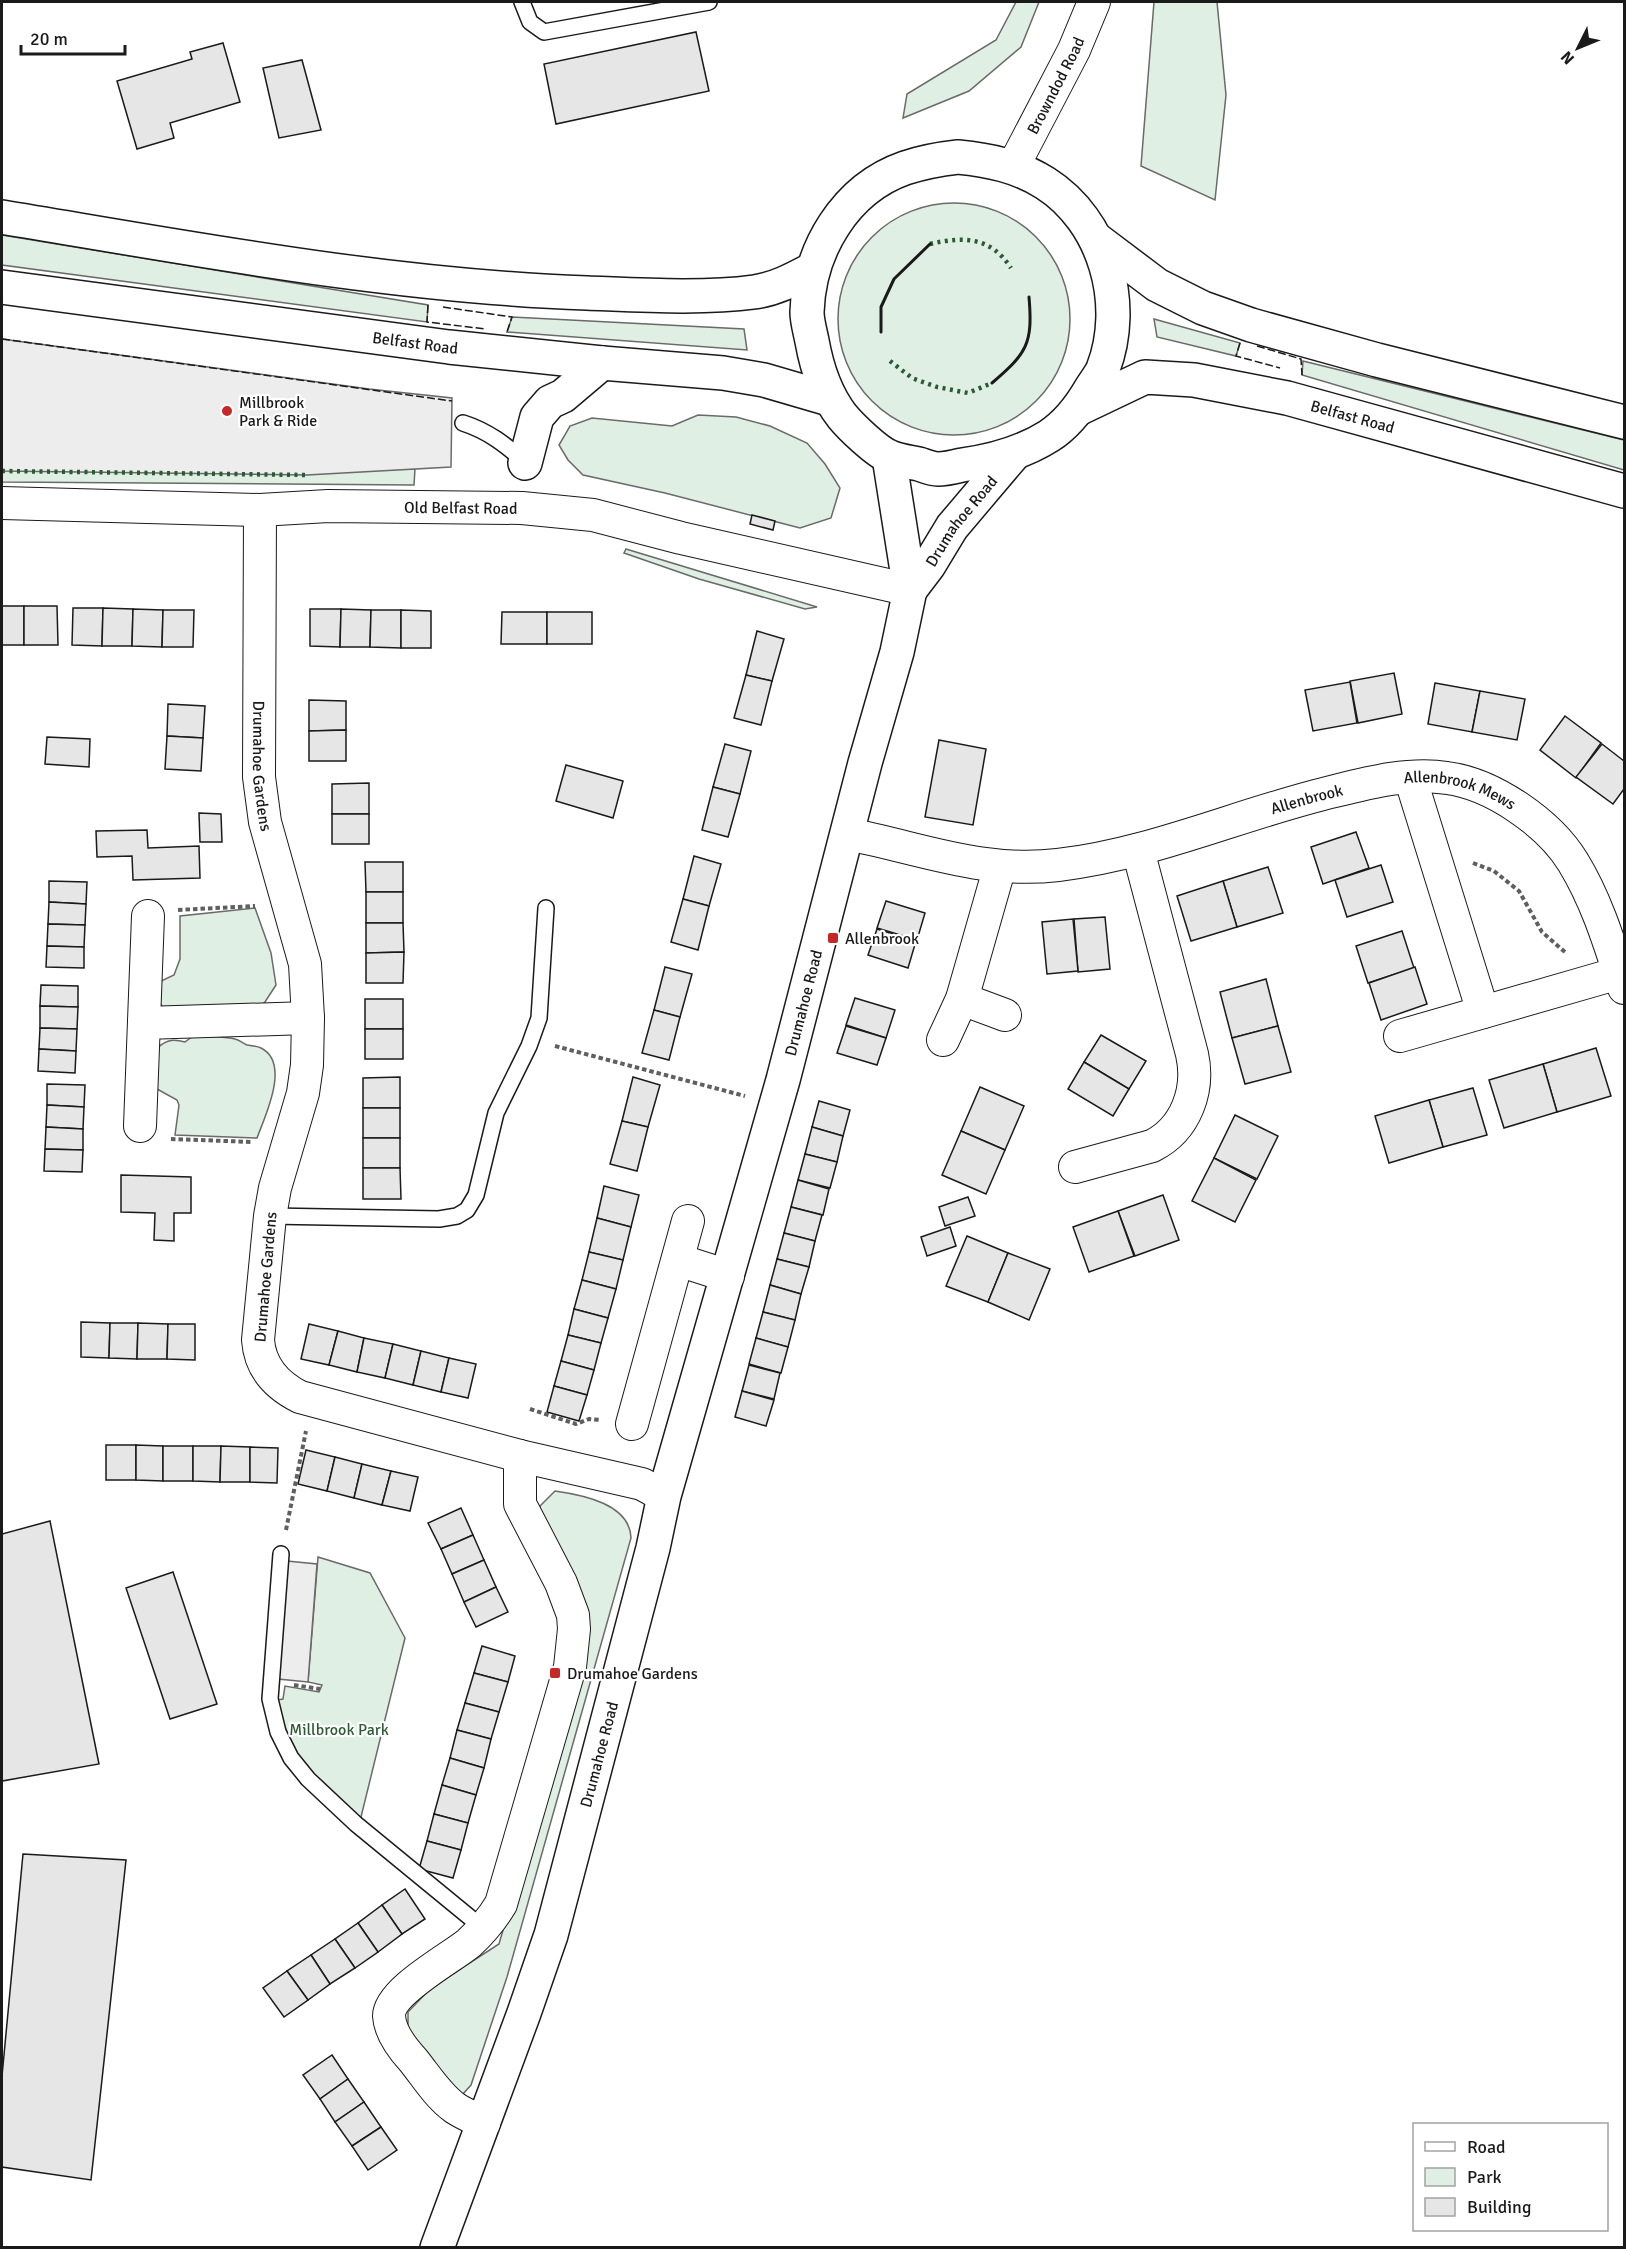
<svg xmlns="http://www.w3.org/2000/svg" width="1626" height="2249" font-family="Signika,sans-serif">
	<rect width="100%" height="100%" fill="#fff"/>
	<!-- green -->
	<g fill="#e0efe3" stroke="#6a6a6a" stroke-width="1.5">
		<path d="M1016,2H1039L1021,47L969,91L903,118L907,94L996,40Z"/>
		<path d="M1154,2H1217L1226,95L1215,200L1141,166Z"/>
		<circle cx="954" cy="319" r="116"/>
		<path d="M2,235L428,305L427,322L2,265Z"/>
		<path d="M512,317L744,329L747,350L507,332Z"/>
		<path d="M1154,319L1240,343L1236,356L1157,337Z"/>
		<path d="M1303,361L1624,440V470L1302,375Z"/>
		<path d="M698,415L736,417L770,426L807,443L825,464L840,488L831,518L800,528L665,493L583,475L568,460L559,445L570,426L592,418L672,426Z"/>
		<path d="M415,469L414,485L2,482V470Z"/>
		<path d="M626,549L817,607L805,609L699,579L624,553Z"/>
		<path d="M255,908L271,953L276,985L265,1002L257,1009L175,1012L162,1006L155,998L157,983L174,975L180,959V916Z"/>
		<path d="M193,1036C206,1036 222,1036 235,1039C239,1040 243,1043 247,1045C252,1046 257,1046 261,1048C291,1063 265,1116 257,1138L175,1135L179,1105L177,1100L157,1089L154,1051C164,1041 171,1038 185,1042Z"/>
		<path d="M555,1491C583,1495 630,1504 631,1538L507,1977L471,2085L462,2095L408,2033V2012L431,1988L499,1944L552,1762L582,1640L540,1522V1506Z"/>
		<path d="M318,1557L370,1573L405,1638L360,1821L295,1757L276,1700L283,1699L285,1686L319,1692L322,1685L308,1682Z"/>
	</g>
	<!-- parking -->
	<g fill="#ededed" stroke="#6a6a6a" stroke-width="1.5">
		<path d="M2,339L369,389L452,398L451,467L307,475L2,471Z"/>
		<path d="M287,1561L317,1564L308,1682L278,1679Z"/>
	</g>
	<!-- building -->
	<g fill="#e6e6e6" stroke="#1a1a1a" stroke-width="1.5">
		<path d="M696,32L709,91L556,124L544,64Z"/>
		<path d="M223,43L240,102L170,123L174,138L137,149L117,81L192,59L190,52Z"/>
		<path d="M302,60L321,130L279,138L263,68Z"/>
		<path d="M752,515L775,521L773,530L750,524Z"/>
		<rect x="2" y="606" width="22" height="39"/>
		<path d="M24,606H57L58,645H24Z"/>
		<path d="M73,608H103L102,646L72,645Z"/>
		<path d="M103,608L133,609L132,646H102Z"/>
		<path d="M133,609L163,610L162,647L132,646Z"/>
		<path d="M310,609H341L340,647L310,646Z"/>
		<path d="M341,609L371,610L370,647H340Z"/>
		<path d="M163,610H194L193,647H162Z"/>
		<path d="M371,610H401V648L370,647Z"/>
		<path d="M401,610L431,611V648H401Z"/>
		<path d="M502,612H547V644H501Z"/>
		<rect x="547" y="612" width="45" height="32"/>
		<path d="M757,631L784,639L772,681L746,675Z"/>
		<path d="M1394,673L1402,714L1358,723L1350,681Z"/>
		<path d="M746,675L772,681L761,725L734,718Z"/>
		<path d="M1350,682L1357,723L1313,731L1305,690Z"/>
		<path d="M1435,683L1480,691L1472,732L1428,724Z"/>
		<path d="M1480,691L1525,699L1517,740L1472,732Z"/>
		<path d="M309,700L346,701V730L309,731Z"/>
		<path d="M168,704L205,706L203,738L167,736Z"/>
		<path d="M1565,716L1601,743L1576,778L1540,750Z"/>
		<path d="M346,730V761H309V731Z"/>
		<path d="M167,736L203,738L201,771L165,769Z"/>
		<path d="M47,737L90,739L89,767L45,764Z"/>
		<path d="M939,740L986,749L973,825L925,817Z"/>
		<path d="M725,744L751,751L740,794L713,787Z"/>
		<path d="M1602,744L1624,761V789L1613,804L1576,777Z"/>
		<path d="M566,765L623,781L613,818L556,801Z"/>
		<path d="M369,783V814H332V784Z"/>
		<path d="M713,787L740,794L728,837L702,830Z"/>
		<path d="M199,813L221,814L222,842H200Z"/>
		<rect x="332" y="814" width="37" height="30"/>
		<path d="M147,830L148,848L199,846L200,878L133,880L132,856L97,857L96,831Z"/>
		<path d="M1356,832L1369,868L1323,884L1311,847Z"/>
		<path d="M694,856L721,864L709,906L683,899Z"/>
		<path d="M365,862H403V892H366Z"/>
		<path d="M1381,865L1393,902L1347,917L1335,880Z"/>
		<path d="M1268,867L1283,913L1237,927L1223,881Z"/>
		<path d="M49,881L87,882L86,904L49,902Z"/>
		<path d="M1223,881L1237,927L1191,941L1177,896Z"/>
		<rect x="366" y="892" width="37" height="31"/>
		<path d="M683,899L709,906L698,950L671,942Z"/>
		<path d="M886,901L925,913L917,940L877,928Z"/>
		<path d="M49,902L86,904L85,925L48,924Z"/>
		<path d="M1105,917L1110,969L1078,972L1074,919Z"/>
		<path d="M1073,919L1078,971L1047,974L1042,922Z"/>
		<path d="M366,923H403L404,952L366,953Z"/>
		<path d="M48,924L85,925L84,947L47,946Z"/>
		<path d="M877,929L916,941L908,968L868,955Z"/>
		<path d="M1402,931L1414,968L1368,983L1356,946Z"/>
		<path d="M47,946L84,947V968L46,967Z"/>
		<path d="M404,952L403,983H366V953Z"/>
		<path d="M665,967L692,974L680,1017L654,1010Z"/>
		<path d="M1415,967L1427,1004L1381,1020L1369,983Z"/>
		<path d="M1266,979L1278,1026L1232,1038L1220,992Z"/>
		<path d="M41,985L78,986V1007L40,1006Z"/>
		<path d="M855,998L895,1010L886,1038L846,1025Z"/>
		<rect x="365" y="999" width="38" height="30"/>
		<path d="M40,1006L78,1007L77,1029L40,1028Z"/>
		<path d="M654,1010L680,1017L669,1060L642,1053Z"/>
		<path d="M846,1026L886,1038L877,1065L837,1053Z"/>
		<path d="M1278,1026L1291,1072L1245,1084L1232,1038Z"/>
		<path d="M40,1028L77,1029L76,1051L39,1049Z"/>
		<rect x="365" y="1029" width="38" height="30"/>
		<path d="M1101,1035L1146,1061L1129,1089L1084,1062Z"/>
		<path d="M1596,1048L1611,1096L1557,1112L1543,1064Z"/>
		<path d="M39,1049L76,1051L75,1073L38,1071Z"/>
		<path d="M1084,1062L1129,1089L1113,1116L1068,1089Z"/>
		<path d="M1543,1064L1557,1112L1504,1128L1489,1080Z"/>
		<path d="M400,1077V1108H363V1078Z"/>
		<path d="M633,1077L660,1085L648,1127L622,1121Z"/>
		<path d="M47,1084L85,1085L84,1107L47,1105Z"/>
		<path d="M980,1087L1024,1106L1005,1150L961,1131Z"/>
		<path d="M1473,1088L1487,1135L1443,1147L1429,1100Z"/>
		<path d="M1429,1100L1443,1147L1389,1163L1375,1116Z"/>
		<path d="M819,1101L850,1110L843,1136L812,1127Z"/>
		<path d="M47,1105L84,1107L83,1129L46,1127Z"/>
		<rect x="363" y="1108" width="37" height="30"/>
		<path d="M1235,1115L1278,1136L1257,1179L1214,1158Z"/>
		<path d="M622,1121L648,1127L637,1171L610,1164Z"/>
		<path d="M46,1127L83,1129V1150L45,1149Z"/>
		<path d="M812,1127L843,1136L837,1162L805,1154Z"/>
		<path d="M961,1131L1005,1150L986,1194L942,1175Z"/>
		<rect x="363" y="1138" width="37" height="30"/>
		<path d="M45,1149L83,1150L82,1172L44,1171Z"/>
		<path d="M805,1154L837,1162L830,1188L798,1180Z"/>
		<path d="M1214,1158L1256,1180L1235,1222L1192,1201Z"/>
		<path d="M363,1168H400L401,1199H363Z"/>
		<path d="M121,1175L191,1177V1213H174V1241L154,1240L155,1213L121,1212Z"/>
		<path d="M798,1180L829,1189L823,1215L791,1207Z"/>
		<path d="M604,1186L639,1195L631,1227L597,1218Z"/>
		<path d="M1163,1195L1179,1240L1135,1256L1118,1211Z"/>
		<path d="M968,1197L975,1216L945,1226L939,1207Z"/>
		<path d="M791,1207L822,1215L815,1241L784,1233Z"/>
		<path d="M1118,1211L1134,1256L1089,1272L1073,1227Z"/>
		<path d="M597,1218L631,1227L623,1260L589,1252Z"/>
		<path d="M950,1227L956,1246L927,1256L921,1237Z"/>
		<path d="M784,1233L815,1241L809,1267L777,1259Z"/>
		<path d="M967,1236L1008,1253L988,1302L946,1286Z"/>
		<path d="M589,1252L623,1260L616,1289L582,1280Z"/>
		<path d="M1008,1253L1050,1269L1029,1320L988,1302Z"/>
		<path d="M777,1259L809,1267L801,1294L770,1285Z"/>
		<path d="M582,1280L616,1289L608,1318L574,1309Z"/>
		<path d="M770,1285L801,1294L795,1320L763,1312Z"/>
		<path d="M574,1309L608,1318L601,1343L568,1335Z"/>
		<path d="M763,1312L795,1320L788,1347L756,1338Z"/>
		<path d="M81,1322L110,1323L109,1358L81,1357Z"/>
		<path d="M110,1323H138L137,1359L109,1358Z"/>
		<path d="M138,1323L168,1324L167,1359H137Z"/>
		<path d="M168,1324H195V1360L167,1359Z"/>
		<path d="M309,1324L338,1331L329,1365L301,1359Z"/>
		<path d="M338,1331L364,1338L357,1372L329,1365Z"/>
		<path d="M568,1335L601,1343L594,1370L561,1361Z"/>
		<path d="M364,1338L393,1344L385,1378L357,1372Z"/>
		<path d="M756,1338L788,1347L781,1373L749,1364Z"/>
		<path d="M393,1344L421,1351L413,1385L385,1378Z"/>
		<path d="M421,1351L449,1358L441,1392L413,1385Z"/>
		<path d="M449,1358L476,1364L468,1398L441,1392Z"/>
		<path d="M561,1361L594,1370L587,1395L554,1386Z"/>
		<path d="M749,1365L780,1373L774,1399L742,1391Z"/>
		<path d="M554,1386L587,1395L579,1421L547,1412Z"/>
		<path d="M742,1391L774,1400L766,1426L735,1417Z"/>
		<rect x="106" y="1445" width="30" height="35"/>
		<path d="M136,1445L163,1446V1481L136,1480Z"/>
		<rect x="163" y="1446" width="30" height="35"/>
		<path d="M193,1446H221L220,1482L193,1481Z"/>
		<path d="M221,1446L250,1447V1482H220Z"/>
		<path d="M250,1447L278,1448L277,1483L250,1482Z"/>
		<path d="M306,1450L335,1457L327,1491L298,1484Z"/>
		<path d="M335,1457L362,1464L354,1498L327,1491Z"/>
		<path d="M362,1464L391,1471L382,1505L354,1498Z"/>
		<path d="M391,1471L418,1477L410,1511L382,1505Z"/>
		<path d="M461,1508L473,1535L441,1549L428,1523Z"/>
		<path d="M50,1521L99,1764L2,1781V1534Z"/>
		<path d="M473,1535L484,1560L452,1574L441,1549Z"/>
		<path d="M484,1560L496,1587L464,1602L452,1574Z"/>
		<path d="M173,1572L217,1704L170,1719L126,1588Z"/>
		<path d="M496,1587L508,1612L476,1627L464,1602Z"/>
		<path d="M482,1646L515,1656L508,1682L474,1673Z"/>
		<path d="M474,1673L508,1682L499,1712L465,1703Z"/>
		<path d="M465,1703L499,1712L491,1739L457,1730Z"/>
		<path d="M457,1730L491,1739L484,1768L450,1758Z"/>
		<path d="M450,1758L484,1768L476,1795L442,1785Z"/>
		<path d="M442,1785L476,1795L468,1823L434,1814Z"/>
		<path d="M434,1814L468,1823L461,1850L427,1841Z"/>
		<path d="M427,1841L461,1850L453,1878L419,1869Z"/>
		<path d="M23,1854L126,1860L91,2180L2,2167V2076Z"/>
		<path d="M405,1889L425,1919L402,1934L382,1905Z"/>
		<path d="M382,1905L402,1934L378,1952L358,1923Z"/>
		<path d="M358,1923L378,1952L355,1968L335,1939Z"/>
		<path d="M335,1939L355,1968L330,1984L311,1955Z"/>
		<path d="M311,1955L330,1984L308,2000L287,1971Z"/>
		<path d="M287,1971L308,2000L284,2017L263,1988Z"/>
		<path d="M332,2055L348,2079L320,2099L303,2075Z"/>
		<path d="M348,2079L364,2102L335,2122L320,2099Z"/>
		<path d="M364,2102L381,2127L352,2146L335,2122Z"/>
		<path d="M381,2127L397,2150L368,2170L352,2146Z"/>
	</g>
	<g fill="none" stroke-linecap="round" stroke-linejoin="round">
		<defs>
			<g id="service">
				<path d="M522,2L530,22L544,32L709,2"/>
				<path d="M463,423C488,431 506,445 525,462"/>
				<path d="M270,1216L439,1219L457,1216L467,1210L476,1195L496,1113L529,1046L539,1018L546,908"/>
				<path d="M281,1554L270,1699L278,1732L291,1758L308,1779L356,1824L484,1929"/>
			</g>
			<g id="minor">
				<path id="s1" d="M1013,167L1074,50L1094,2"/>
				<path id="s2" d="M2,503L260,510L328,506L522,508L593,515L681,538L910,590"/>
				<path id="s3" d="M260,510L259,777L265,822L305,964L308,1018L307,1065L303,1093L275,1188L270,1216L258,1340C260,1367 276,1385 300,1397L520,1456L642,1484L664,1496"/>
				<path d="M1410,777L1483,1012"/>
				<path id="s4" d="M847,834C921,848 981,874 1058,865C1153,854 1242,813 1335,791C1371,782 1411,772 1447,778C1493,784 1549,823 1573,862C1597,901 1610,945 1624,988"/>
				<path d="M962,999L1005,1015"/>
				<path d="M144,1023L308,1018"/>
				<path d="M1400,1036L1619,973"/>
				<path d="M943,1040L962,999L1000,866"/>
				<path d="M140,1126L148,916"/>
				<path d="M1075,1167L1152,1146C1186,1129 1200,1090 1192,1054L1138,850"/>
				<path d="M678,1260L728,1276"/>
				<path d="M632,1424L688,1221"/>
				<path d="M484,2123C474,2118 464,2114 455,2108C438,2096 426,2076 413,2060C402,2048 390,2032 389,2016C389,1991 451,1958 469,1943C482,1931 492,1919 501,1904L570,1667L574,1629L573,1615L561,1583L520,1504V1456"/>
			</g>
			<g id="secondary">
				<path id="s5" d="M910,590L929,565L952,527L1013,455"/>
				<path id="s6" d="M437,2248L524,2013L551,1935L653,1548L664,1496L783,1080L865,763L897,652L910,590L889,457"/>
			</g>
			<g id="trunk">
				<path d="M958,157C989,160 1018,166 1045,183C1105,221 1128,304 1103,369C1100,376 1094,383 1090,390C1080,407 1066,425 1049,436C1022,453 993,461 962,465C954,467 945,469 938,469C931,469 925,466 919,464C910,462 899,461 890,457C877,452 851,427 842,416C825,394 817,369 812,341C810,331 807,321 807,312C809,250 845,189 905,168C923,162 940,159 958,157Z"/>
				<path d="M2,217C195,249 390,286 587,293C639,295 703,299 754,292C776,289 794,279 813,269"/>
				<path d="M1096,239L1157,285L1203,308L1251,325L1377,360L1624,422"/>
				<path id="s7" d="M2,287L449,347L602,363L723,373L764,380L829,399"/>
				<path id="s8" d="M1080,408L1145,377L1194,380L1287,398L1624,491"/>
				<path d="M525,463L537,417L550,402L563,396L602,363"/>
			</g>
		</defs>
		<!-- service casing -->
		<use href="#service" stroke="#1a1a1a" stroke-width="18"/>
		<!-- minor casing -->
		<use href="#minor" stroke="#1a1a1a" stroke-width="34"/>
		<!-- secondary casing -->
		<use href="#secondary" stroke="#1a1a1a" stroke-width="36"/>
		<!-- trunk casing -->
		<use href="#trunk" stroke="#1a1a1a" stroke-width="36"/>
		<!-- path -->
		<g stroke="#5f5f5f" stroke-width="4" stroke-dasharray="4.5 3" stroke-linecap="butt">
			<path d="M1473,863L1494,871L1519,891L1542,932L1566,953"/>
			<path d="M178,910L255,906"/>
			<path d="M555,1046L745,1096"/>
			<path d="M171,1139L253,1142"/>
			<path d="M530,1409L576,1424L589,1419L601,1420"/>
			<path d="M286,1530L306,1431"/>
			<path d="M294,1685L320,1689"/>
		</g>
		<!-- service -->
		<use href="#service" stroke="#fff" stroke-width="15"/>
		<!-- minor -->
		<use href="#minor" stroke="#fff" stroke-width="32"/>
		<!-- secondary -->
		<use href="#secondary" stroke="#fff" stroke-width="33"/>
		<!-- trunk -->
		<use href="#trunk" stroke="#fff" stroke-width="33"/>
		<!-- hedge -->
		<g stroke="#2b5a34" stroke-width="4.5" stroke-dasharray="3 4.5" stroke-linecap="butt">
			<path d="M930,244C964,236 991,237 1011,268"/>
			<path d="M890,361L912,378L937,387L968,393L992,383"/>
			<path d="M2,471L307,475"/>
		</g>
		<!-- fence -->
		<g stroke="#1a1a1a" stroke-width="1.5" stroke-dasharray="8 3" stroke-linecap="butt">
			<path d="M428,305L427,322L486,329"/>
			<path d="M443,307L512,317L507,332"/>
			<path d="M2,339L452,401"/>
			<path d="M1240,343L1236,356L1280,368"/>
			<path d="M1257,346L1301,359L1302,375"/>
		</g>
		<!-- wall -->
		<g stroke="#1a1a1a" stroke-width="3">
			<path d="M881,332V307L894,279L930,244"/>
			<path d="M992,383C1027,353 1033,344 1029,297"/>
		</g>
	</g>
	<!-- markers -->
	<g fill="#c62828" stroke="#fff" stroke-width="2">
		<circle cx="227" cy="411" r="6"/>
		<rect x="827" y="932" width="12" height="12" rx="3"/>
		<rect x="549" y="1667" width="12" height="12" rx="3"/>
	</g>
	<g text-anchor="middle" stroke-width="4.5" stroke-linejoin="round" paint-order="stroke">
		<!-- street labels -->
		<g font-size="16" fill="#1a1a1a" stroke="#fff">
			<text dy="6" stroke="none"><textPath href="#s1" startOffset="92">Browndod Road</textPath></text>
			<text dy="6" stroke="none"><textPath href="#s7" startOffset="417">Belfast Road</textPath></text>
			<text dy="6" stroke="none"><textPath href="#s8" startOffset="284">Belfast Road</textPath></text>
			<text dy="6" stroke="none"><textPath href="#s2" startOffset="459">Old Belfast Road</textPath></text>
			<text dy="6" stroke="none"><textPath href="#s5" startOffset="86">Drumahoe Road</textPath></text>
			<text dy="6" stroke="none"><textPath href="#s3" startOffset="256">Drumahoe Gardens</textPath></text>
			<text dy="6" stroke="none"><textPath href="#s4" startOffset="472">Allenbrook</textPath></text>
			<text dy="6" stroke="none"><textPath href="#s4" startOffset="630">Allenbrook Mews</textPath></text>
			<text dy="6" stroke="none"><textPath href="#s6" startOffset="1299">Drumahoe Road</textPath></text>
			<text transform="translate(265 1277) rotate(-85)" y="6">Drumahoe Gardens</text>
			<text dy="6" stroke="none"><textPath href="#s6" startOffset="520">Drumahoe Road</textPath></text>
		</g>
		<!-- poi labels -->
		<g font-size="16" fill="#1a1a1a" stroke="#fff" text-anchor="start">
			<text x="239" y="408">Millbrook<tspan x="239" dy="18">Park &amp; Ride</tspan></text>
			<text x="845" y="944">Allenbrook</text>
			<text x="567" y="1679">Drumahoe Gardens</text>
		</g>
		<!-- park labels -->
		<g font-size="16" fill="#2b5a34" stroke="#fff">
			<text x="339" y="1735">Millbrook Park</text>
		</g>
	</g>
	<!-- border -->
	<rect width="1626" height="2249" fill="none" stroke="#1a1a1a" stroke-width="6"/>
	<!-- legend -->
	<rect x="1413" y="2123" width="195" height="108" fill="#ffffff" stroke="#a3a3a3" stroke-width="1.5"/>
	<rect x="1425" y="2142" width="30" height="9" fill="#ffffff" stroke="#a3a3a3" stroke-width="1.5"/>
	<text x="1467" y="2153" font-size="18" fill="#1a1a1a">Road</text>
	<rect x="1425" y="2168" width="30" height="18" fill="#e0efe3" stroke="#a3a3a3" stroke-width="1.5"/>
	<text x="1467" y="2183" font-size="18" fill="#1a1a1a">Park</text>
	<rect x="1425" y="2198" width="30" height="18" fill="#e6e6e6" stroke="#a3a3a3" stroke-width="1.5"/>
	<text x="1467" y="2213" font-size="18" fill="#1a1a1a">Building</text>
	<!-- north arrow -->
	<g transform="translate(1578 48) rotate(227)" stroke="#ffffff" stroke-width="4.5" paint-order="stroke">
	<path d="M0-4.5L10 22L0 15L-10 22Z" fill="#1a1a1a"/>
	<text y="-9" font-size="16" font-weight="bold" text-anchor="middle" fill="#1a1a1a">N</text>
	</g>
	<!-- scale -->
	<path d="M21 45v9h104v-9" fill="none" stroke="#1a1a1a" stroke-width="3"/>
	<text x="30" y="45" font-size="18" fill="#1a1a1a" stroke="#ffffff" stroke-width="4.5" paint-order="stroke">20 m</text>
</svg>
